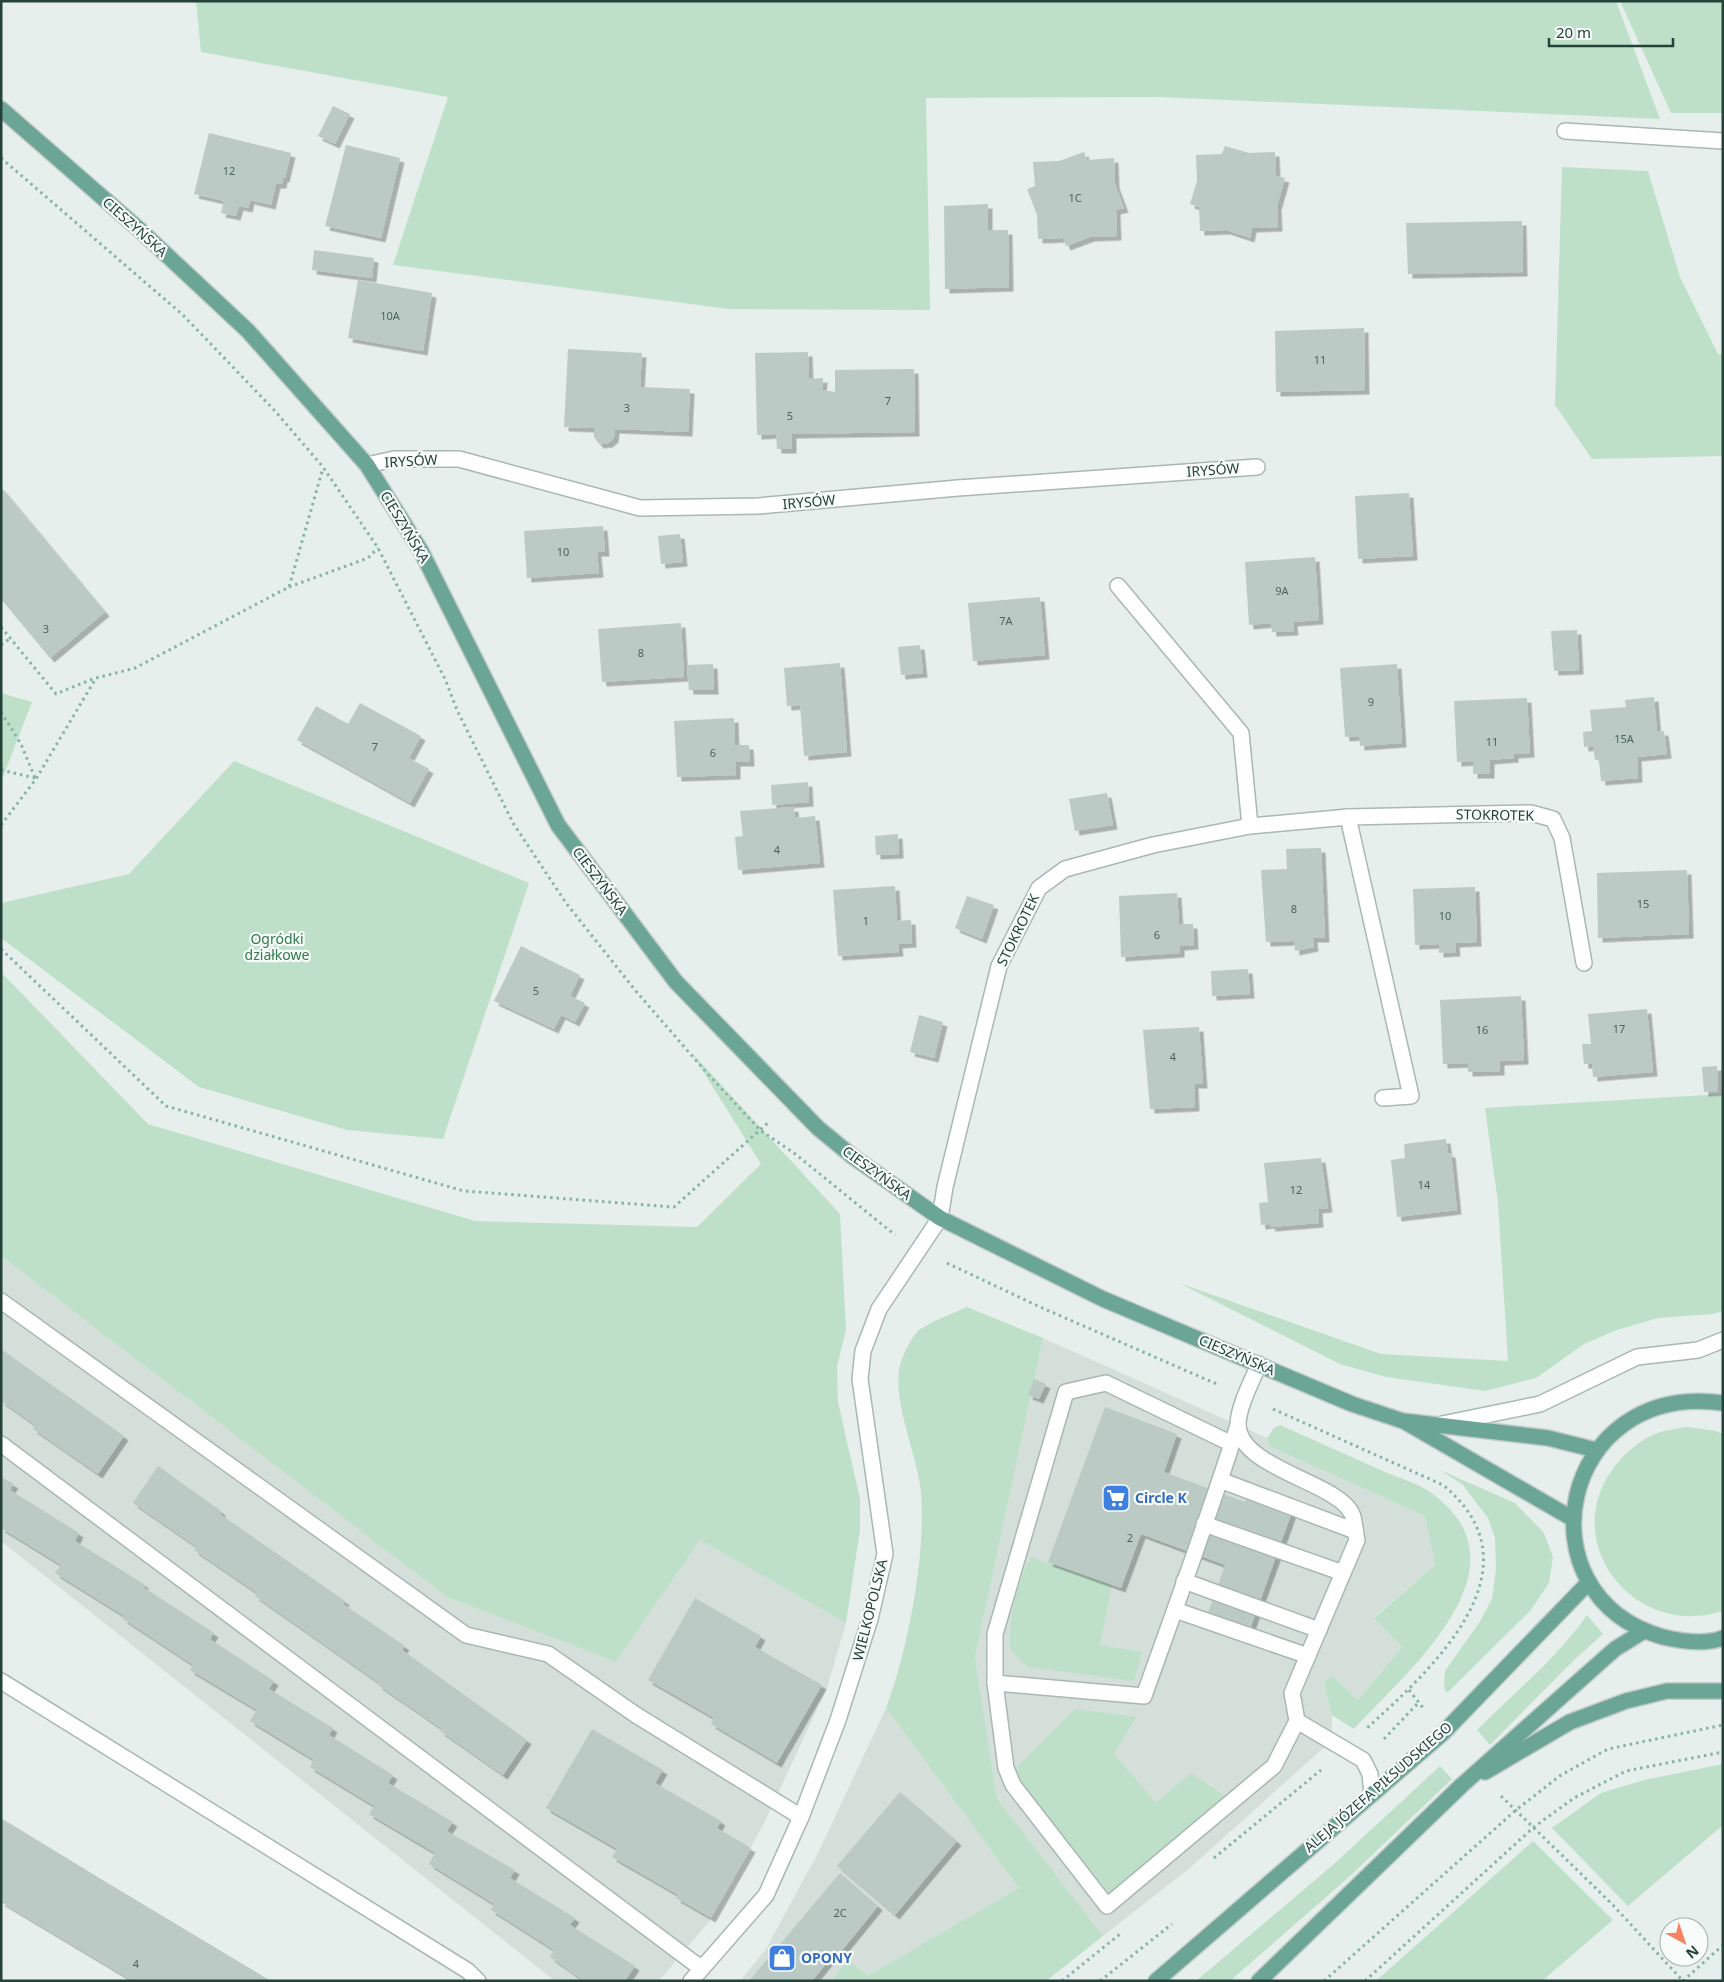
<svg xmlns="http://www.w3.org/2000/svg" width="1724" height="1982" font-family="'Noto Sans',sans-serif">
	<defs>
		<filter id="shadow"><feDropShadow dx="4.5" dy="4.5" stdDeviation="0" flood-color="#0004"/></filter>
	</defs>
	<rect width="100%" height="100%" fill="#e6efeb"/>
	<!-- built -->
	<g fill="#d4dfda">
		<path d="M1,1256L447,1597L616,1662L700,1540L846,1623L827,1688L764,1823L711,1919L659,1981H555L1,1541Z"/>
		<path d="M1043,1338L1267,1438L1271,1447L1425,1516L1435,1565L1374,1617L1402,1647L1358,1700L1332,1677L1324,1682L1332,1715V1740L1191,1867L1103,1936L997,1800L975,1657Z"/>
		<path d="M886,1708L1019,1888L868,1977L848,1961L831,1981H740L766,1949L820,1849Z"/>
	</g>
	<!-- green -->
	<g fill="#bfe0c8">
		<path d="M196,1H1616L1660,119L1159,97L926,98L930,310L729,309L393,265L448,97L201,52Z"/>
		<path d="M1620,1H1723V113H1671Z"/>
		<path d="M1562,167L1648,171L1680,277L1718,354L1723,355V456L1592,459L1555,405Z"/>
		<path d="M1,693L32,702L1,782Z"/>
		<path d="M234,761L529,883L443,1139L347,1130L199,1087L1,938V903L129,874Z"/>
		<path d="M1,972L148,1124L475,1221L697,1227L761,1164L691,1052L840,1214L846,1330L837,1367L838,1402L860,1499V1530L846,1623L700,1540L616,1662L447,1597L1,1256Z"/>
		<path d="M1723,1094V1311L1713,1314L1658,1318L1617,1330L1584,1344L1536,1378L1485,1391L1386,1377L1340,1364L1179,1283L1381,1354L1508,1361L1498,1203L1485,1108Z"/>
		<path d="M967,1307L1043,1338L975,1657L997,1799L1103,1936L1046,1981H831L848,1960L868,1976L1019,1888L886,1708C908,1650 926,1555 921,1493C918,1455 888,1394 902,1359C905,1351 913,1335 919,1330C933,1320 952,1314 967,1307Z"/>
		<path d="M1280,1425C1315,1441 1350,1456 1385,1472C1399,1478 1417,1483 1430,1492C1535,1566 1408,1670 1354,1729L1332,1715L1324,1682L1332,1676L1358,1700L1402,1647L1374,1618L1435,1565L1425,1516L1271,1447L1267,1438L1274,1428Z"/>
		<path d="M1687,1427L1716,1431L1723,1434V1611C1630,1641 1553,1534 1620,1460C1630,1449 1642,1439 1657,1433C1666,1430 1677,1429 1687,1427Z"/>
		<path d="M1440,1470L1515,1503L1544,1533L1553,1557L1549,1583L1531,1610L1447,1693L1444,1688L1445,1671L1479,1623L1492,1599L1496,1568L1495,1538L1488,1518L1463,1485Z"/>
		<path d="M1031,1557L1112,1585L1100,1645L1142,1652L1134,1681L1028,1667L1010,1649C1009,1616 1016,1586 1031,1557Z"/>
		<path d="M1587,1615L1603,1634L1573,1661L1490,1745L1477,1730C1514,1693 1557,1658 1587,1615Z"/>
		<path d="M1075,1709L1136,1717L1114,1754L1156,1803L1191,1773L1225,1796L1112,1896L1011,1773Z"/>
		<path d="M1723,1764V1825L1628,1906L1552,1828L1601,1793L1644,1780Z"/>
		<path d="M1440,1766L1452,1779L1349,1877L1230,1981H1196L1334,1864Z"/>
		<path d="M1533,1841L1613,1920L1542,1981H1376Z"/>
	</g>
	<!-- building -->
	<g fill="#bbcac4" filter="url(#shadow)">
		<path d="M333,106L350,114L335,144L318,136Z"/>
		<path d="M209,133L291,153L285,178H283L282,184H276L271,205L250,200L248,208L239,206L236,216L221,213L224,201L194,194Z"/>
		<path d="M346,145L400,158L381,238L325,226Z"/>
		<path d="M1225,146L1249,153L1275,152L1276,176L1285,178L1277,206L1278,227L1252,228L1250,238L1226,230L1200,231L1199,207L1190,204L1197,181L1196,155L1222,154Z"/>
		<path d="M1084,152L1087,160L1114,158L1115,184L1124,208L1116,210L1117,236L1090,237L1066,246L1063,238L1038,239L1037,215L1027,189L1035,186L1033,162L1059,161Z"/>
		<path d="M988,204V230H1008L1009,287L945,289L944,206Z"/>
		<path d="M1522,221L1523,272L1408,274L1406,223Z"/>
		<path d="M314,250L374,258L372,278L312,270Z"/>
		<path d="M358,280L432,293L423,351L348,338Z"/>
		<path d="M1364,328L1365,390L1276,392L1275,331Z"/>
		<path d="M568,349L642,353L640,387L690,389L688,432L615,429L614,438L608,443L599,444L594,437V428L564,427Z"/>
		<path d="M808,352L809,379L823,378L822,390L835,392V409V370L914,369L915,432L792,434V449H777L776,434L757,435L755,353Z"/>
		<path d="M1,487L105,612L50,658L1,599Z"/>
		<path d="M1409,493L1413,556L1358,559L1355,496Z"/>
		<path d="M603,526L605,552H597L599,573L527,578L524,531Z"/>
		<path d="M680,534L683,562L661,564L658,536Z"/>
		<path d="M1315,557L1319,620L1293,622L1294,631L1272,632L1271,623L1249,625L1245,562Z"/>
		<path d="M1040,597L1045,655L973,661L968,603Z"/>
		<path d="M681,623L684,677L602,682L598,629Z"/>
		<path d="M1577,630L1579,670L1554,671L1551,631Z"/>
		<path d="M920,645L923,673L901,675L898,647Z"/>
		<path d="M840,663L847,752L804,756L800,705L787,706L784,668Z"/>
		<path d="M713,664L714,690H689L687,665Z"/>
		<path d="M1397,664L1402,743L1360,746L1359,736L1345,737L1340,668Z"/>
		<path d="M1654,697L1657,732L1664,731L1667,754L1637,757L1638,778L1601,781L1599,760H1595L1593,746L1584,747L1583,732L1592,731L1590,710L1626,707L1625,700Z"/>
		<path d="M1527,698L1530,753L1514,754V758L1490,760V774H1473V761L1457,762L1454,701Z"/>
		<path d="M360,703L421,736L409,758L429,769L410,803L297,740L316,706L348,724Z"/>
		<path d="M734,718L735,745H749L750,762H736V775L677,777L674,721Z"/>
		<path d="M808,782L809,802L772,805L771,785Z"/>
		<path d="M1107,793L1113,825L1075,831L1069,799Z"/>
		<path d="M794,807L795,818L815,816L820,863L738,870L735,837L743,836L740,811Z"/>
		<path d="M898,834L899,854L876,855L875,836Z"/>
		<path d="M1321,848L1325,938H1313L1314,947L1295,951L1294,941L1266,942L1261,870L1287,869L1286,849Z"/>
		<path d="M1687,870L1689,934L1598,938L1597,873Z"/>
		<path d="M895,886L897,921L911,920L912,943L898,944L899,952L838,956L833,890Z"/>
		<path d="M1475,887L1477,942L1455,943L1456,952L1439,953V944L1415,945L1413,889Z"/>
		<path d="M1177,893L1179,924H1193L1194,945L1180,946V953L1121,957L1119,896Z"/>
		<path d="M967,896L994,905L982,939L955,928Z"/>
		<path d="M521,946L580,975L570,996L585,1003L575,1022L561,1015L554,1029L494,1001Z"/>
		<path d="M1248,969L1250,994L1212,996L1211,971Z"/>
		<path d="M1521,996L1524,1060L1500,1061V1071L1468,1072V1063L1443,1064L1440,1000Z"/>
		<path d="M1647,1009L1653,1072L1593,1077L1592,1064H1584L1582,1044H1591L1588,1014Z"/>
		<path d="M919,1015L943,1022L934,1058L910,1052Z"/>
		<path d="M1199,1027L1203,1084H1194L1195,1107L1150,1109L1143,1030Z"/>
		<path d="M1717,1066L1718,1091L1704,1092L1702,1067Z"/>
		<path d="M1446,1139L1448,1153H1451L1457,1210L1397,1217L1391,1160L1405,1158L1404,1144Z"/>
		<path d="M1321,1158L1328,1208L1318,1209L1319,1223L1271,1227L1270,1224L1261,1225L1259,1203L1268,1202L1264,1163Z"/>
		<path d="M1,1349L124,1436L98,1474L33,1429L35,1425L1,1401Z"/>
		<path d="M1034,1379L1046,1384L1039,1399L1028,1395Z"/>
		<path d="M1105,1407L1177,1434L1164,1472L1245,1502L1251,1485L1296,1501L1246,1640L1204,1625L1225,1565L1141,1534L1121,1588L1048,1562Z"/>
		<path d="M158,1466L221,1511L220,1514L345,1601L343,1604L405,1646L402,1650L527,1740L503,1775L440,1731L442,1729L378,1685L379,1683L255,1596L257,1593L194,1550L197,1547L133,1503Z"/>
		<path d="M1,1477L14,1484L10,1490L79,1533L75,1541L144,1584L143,1587L214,1633L210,1639L274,1681L269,1689L333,1728L329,1735L393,1775L388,1783L453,1822L447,1831L515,1870L510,1878L575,1918L570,1925L635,1966L625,1981H584L550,1957L554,1950L491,1910L494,1904L429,1864L435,1853L369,1814L374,1806L310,1767L314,1760L250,1721L257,1710L190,1670L193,1665L123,1619L124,1616L55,1573L61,1565L1,1528Z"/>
		<path d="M695,1598L761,1636L755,1647L822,1685L777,1763L711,1724L714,1718L648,1680Z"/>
		<path d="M592,1729L663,1770L655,1783L721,1821L717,1828L751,1848L711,1918L676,1898L678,1895L612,1857L617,1849L546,1808Z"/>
		<path d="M900,1792L957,1841L895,1915L837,1866Z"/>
		<path d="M1,1818L106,1882L271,1981H133L1,1902Z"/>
		<path d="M840,1873L878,1906L840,1953L837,1950L812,1981H749Z"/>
	</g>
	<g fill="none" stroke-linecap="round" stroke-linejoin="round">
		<defs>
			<g id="minor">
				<path d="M1565,131L1723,141"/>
				<path d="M367,465L394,459H459L640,508L758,506L958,488L1257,467"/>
				<path d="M1118,586L1241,733L1250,826"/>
				<path d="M1348,817L1411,1096L1383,1098"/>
				<path d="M1,1301L466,1635L548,1654L636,1715L801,1817"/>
				<path d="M1259,1364C1252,1381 1238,1407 1238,1425C1240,1469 1338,1482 1352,1514C1355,1521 1355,1532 1357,1540L1292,1693L1297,1721L1363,1760L1370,1774L1372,1794"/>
				<path d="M1442,1424L1540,1404L1637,1357L1698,1350L1723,1340"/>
				<path d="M1,1444L694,1963L703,1967"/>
				<path d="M1232,1444L1106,1383L1066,1392L995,1634V1683L1144,1696C1176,1606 1209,1516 1238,1425"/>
				<path d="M1220,1480L1355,1531"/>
				<path d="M1204,1524L1343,1573"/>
				<path d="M1184,1581L1319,1630"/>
				<path d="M1175,1610L1308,1656"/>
				<path d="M1,1681L468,1971L478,1981"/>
				<path d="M995,1683L1006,1768L1013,1785L1107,1906L1274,1766L1297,1721"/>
				<path d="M691,1981L766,1895L801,1817L838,1720L870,1619L885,1554L860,1379L863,1351L879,1309L940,1218L945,1187L999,966L1039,888L1065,869L1153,845L1250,826L1348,817L1531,813L1553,819L1562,838L1584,963"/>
			</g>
			<g id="major">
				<path d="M1,109L141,231L248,331L367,465L421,551L558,825L676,982L818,1128L852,1156L940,1218L1103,1299L1352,1404L1403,1421L1548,1438L1596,1450"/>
				<path d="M1723,1403C1559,1380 1517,1596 1663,1637C1680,1641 1705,1645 1723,1638"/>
				<path d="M1407,1423L1573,1519"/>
				<path d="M1485,1772L1570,1722L1626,1701L1667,1691H1723"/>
				<path d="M1156,1981L1443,1733L1589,1582"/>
				<path d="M1259,1981L1462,1785L1615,1649L1644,1631"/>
			</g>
		</defs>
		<!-- minor casing -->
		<use href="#minor" stroke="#a8b8b2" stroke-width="18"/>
		<!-- major casing -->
		<use href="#major" stroke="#c2cac8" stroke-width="18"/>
		<!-- path -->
		<g stroke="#86b3a5" stroke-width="3" stroke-dasharray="2.5 4" stroke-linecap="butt">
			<path d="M1,158L183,315L275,411L323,467L378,548L445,679L457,710L513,823L566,903L635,990L706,1072L760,1130L794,1153L895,1235"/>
			<path d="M289,587L368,558L378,548"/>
			<path d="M1,627L56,694L95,678"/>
			<path d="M1,645L11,638"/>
			<path d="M1,712L21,744L35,778"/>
			<path d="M1,770L35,778"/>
			<path d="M1,825L36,779L96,678L135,668L289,587L323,468"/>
			<path d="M1,949L166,1106L464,1191L674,1207L770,1121"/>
			<path d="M947,1263L1040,1307L1219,1385"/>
			<path d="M1273,1409L1443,1485C1544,1568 1432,1669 1367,1728"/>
			<path d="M1409,1690L1424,1709"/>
			<path d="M1384,1739L1419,1702"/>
			<path d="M1501,1796L1611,1903L1683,1981"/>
			<path d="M1214,1858L1321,1770"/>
			<path d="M1062,1981L1120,1934"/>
			<path d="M1100,1981L1172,1924"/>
			<path d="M1324,1981L1516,1810L1561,1775L1608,1749L1723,1725"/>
			<path d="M1365,1981L1534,1827L1574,1798L1626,1771L1723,1752"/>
			<path d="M1683,1981L1723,1945"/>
		</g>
		<!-- minor -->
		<use href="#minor" stroke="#fff" stroke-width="15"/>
		<!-- major -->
		<use href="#major" stroke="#6aa596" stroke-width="15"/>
	</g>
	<!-- icons -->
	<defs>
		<symbol id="supermarket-square" viewBox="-11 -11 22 22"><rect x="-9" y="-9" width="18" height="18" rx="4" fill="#3f7fe0" stroke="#f7fbf9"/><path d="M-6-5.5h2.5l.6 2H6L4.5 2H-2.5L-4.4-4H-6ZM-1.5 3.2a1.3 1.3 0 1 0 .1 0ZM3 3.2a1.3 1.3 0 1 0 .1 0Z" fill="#fff"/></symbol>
		<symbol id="shop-square" viewBox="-11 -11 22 22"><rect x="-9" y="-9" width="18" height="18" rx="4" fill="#3f7fe0" stroke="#f7fbf9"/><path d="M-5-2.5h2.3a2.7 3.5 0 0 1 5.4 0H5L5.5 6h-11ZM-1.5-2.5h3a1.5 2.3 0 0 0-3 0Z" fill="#fff"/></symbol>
	</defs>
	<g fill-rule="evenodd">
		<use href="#supermarket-square" x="1100" y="1482" width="32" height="32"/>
		<use href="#shop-square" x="766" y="1942" width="32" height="32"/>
	</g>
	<g text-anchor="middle" stroke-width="4.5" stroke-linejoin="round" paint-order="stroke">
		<!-- number labels -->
		<g font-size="11" fill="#4a645c">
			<text x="229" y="175">12</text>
			<text x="1075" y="202">1C</text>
			<text x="390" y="320">10A</text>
			<text x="1320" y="364">11</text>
			<text x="888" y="405">7</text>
			<text x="627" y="412">3</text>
			<text x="790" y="420">5</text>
			<text x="563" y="556">10</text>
			<text x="1282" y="595">9A</text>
			<text x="1006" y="625">7A</text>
			<text x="46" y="633">3</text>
			<text x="641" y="657">8</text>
			<text x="1371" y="706">9</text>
			<text x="1624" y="743">15A</text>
			<text x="1492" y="746">11</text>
			<text x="375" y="751">7</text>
			<text x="713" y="757">6</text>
			<text x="777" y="854">4</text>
			<text x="1643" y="908">15</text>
			<text x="1294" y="913">8</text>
			<text x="1445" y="920">10</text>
			<text x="866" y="925">1</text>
			<text x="1157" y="939">6</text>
			<text x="536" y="995">5</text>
			<text x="1619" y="1033">17</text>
			<text x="1482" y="1034">16</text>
			<text x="1173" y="1061">4</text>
			<text x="1424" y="1189">14</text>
			<text x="1296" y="1194">12</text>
			<text x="1130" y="1542">2</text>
			<text x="840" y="1917">2C</text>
			<text x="136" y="1968">4</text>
		</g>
		<!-- street labels -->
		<g font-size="14" fill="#24423a" stroke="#f7fbf9">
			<text transform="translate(135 227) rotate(42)" y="5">CIESZYŃSKA</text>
			<text transform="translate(411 461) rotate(-3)" y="5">IRYSÓW</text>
			<text transform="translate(1213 470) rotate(-4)" y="5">IRYSÓW</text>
			<text transform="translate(809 502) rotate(-5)" y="5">IRYSÓW</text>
			<text transform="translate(405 527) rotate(59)" y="5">CIESZYŃSKA</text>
			<text transform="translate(1495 815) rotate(1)" y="5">STOKROTEK</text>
			<text transform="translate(600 881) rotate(53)" y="5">CIESZYŃSKA</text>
			<text transform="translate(1018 930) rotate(-64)" y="5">STOKROTEK</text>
			<text transform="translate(877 1173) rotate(36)" y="5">CIESZYŃSKA</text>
			<text transform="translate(1237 1355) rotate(23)" y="5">CIESZYŃSKA</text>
			<text transform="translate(870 1610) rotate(-76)" y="5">WIELKOPOLSKA</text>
			<text transform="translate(1378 1787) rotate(-41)" y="5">ALEJA JÓZEFA PIŁSUDSKIEGO</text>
		</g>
		<!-- park labels -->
		<g font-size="14" fill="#2d7a4b" stroke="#f7fbf9">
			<text x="277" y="944">Ogródki<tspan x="277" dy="16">działkowe</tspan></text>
		</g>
		<!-- shop labels -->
		<g font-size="14" font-weight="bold" fill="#366cbe" stroke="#f7fbf9" text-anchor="start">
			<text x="1135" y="1503">Circle K</text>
			<text x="801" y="1963">OPONY</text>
		</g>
	</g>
	<!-- border -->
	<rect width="1724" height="1982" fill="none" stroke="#24423a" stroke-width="5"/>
	<!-- north arrow -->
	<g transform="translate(1684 1942) rotate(140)"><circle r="24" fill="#f7fbf9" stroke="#a3b1ad"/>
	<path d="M0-4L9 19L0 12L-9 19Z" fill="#f4845f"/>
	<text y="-8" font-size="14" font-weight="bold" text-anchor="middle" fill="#24423a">N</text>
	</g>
	<!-- scale -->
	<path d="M1549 38v8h124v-8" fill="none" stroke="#24423a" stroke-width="2.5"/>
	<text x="1556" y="38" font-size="15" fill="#24423a" stroke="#f7fbf9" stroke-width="4" paint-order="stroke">20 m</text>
</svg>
